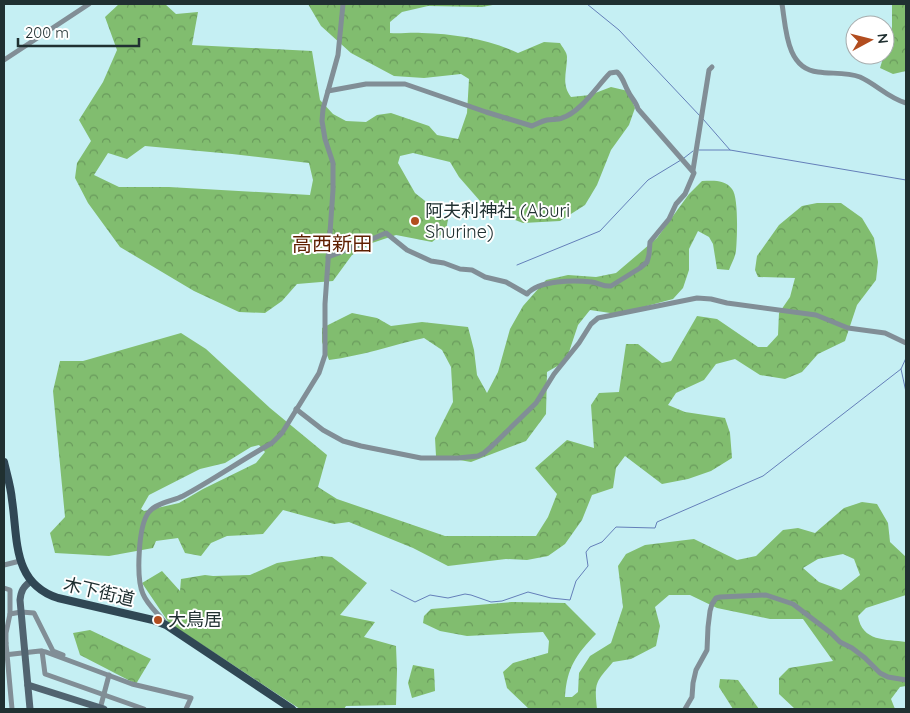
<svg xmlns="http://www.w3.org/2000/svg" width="910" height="713" font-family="Quicksand,'Noto Sans JP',sans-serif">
	<defs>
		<pattern id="forest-crowns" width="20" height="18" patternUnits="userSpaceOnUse" patternTransform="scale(1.25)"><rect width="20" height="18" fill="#81bd6f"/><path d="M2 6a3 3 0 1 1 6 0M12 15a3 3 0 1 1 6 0" fill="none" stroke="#699a5c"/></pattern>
	</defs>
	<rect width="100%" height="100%" fill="#c5eff3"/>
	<!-- forest -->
	<g fill="url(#forest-crowns)" fill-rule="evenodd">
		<path d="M119,4H165L176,14L198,12L192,45L312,51L320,100L333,114L346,121L366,122L377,115L391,113L429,126L437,135L458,139L467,113L469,79L461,74L424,78L394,76L351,53L321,26L308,4H498L482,7L428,6L402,12L390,22V33C400,34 411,32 422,33C455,34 488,39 518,53L544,42L560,43C562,47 567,52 567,57C567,72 561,84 571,97L590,95L611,87L628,91L635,108L629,125L611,150L597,185L585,205L560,221L523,223L487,209L459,177L450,162L413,153L400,156L398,163L415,193L448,219L446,231L432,242L396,235L372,243L352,255L333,281L297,284L282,301L265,313L239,312L194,291L120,247L88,203L75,178L77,163L91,141L79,120L103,82L117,50L105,17ZM145,146L232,154L309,163L313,180L310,195L169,187H119L94,175L108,153L127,159Z"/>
		<path d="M892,4H906V71L893,74L880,68L884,55H885L892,27Z"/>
		<path d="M702,181C713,181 724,179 732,189C739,197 737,240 736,251C735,258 731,264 729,270L717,269L713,244L709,237L698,231L689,249V270L683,288L673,299L617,314L590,310L578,325L568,355L561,364L547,372L546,414L526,441L471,462L436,456L435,438L453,402L451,367L442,350L424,338C393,345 361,356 329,360L322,342V328L352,313L377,318L391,326L422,322L468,327L474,350L477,375L487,393L498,372L510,329L523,306L546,280L568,275L596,277L616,273L657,238L689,194Z"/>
		<path d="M817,203H841L862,218L874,238L878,262L876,280L857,305L845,341L818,354L802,372L785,379L760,375L735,359L716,364L704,380L676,393L668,405L685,412L725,418L730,433L732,458L711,471L688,479L662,484L625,456L616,468L613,488L592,495L582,520L565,544L548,556L527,560L506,559L448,566L413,548L349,522L334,524L283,510L263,534L227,536L211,543L201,556L185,553L178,538L156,541L153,548L109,556L55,553L50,533L65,517L53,391L60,361H83L181,333L206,349L270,408L327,455L318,487L337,499L445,536H536L548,517L557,494L535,468L567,440L594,448L591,405L599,393L619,392L626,344H638L662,363L671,361L697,316L717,319L758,347H767L778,335L779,313L790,297L795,278L758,277L755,270L757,256L779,225L802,206ZM259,445L265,452L256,463L203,489L179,503L144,511L141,509L149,495L200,469L225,463L251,447Z"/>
		<path d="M862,502L877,504L888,523L890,542L906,557V595L866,608L858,616C862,642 886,639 906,642V686L900,687L891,699L895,709H795L779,694V678L789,668L833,661L803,619H770L717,608L690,595H669L655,607L660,626L656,646L631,659L613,662C596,682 594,682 597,709H529L507,688L503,672L513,663L548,653L549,641L543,632L467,636L440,631L423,623L424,616L431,609L512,602L565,603L596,634C576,655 567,667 565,697H572L578,692L579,673L590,656L611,643L623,607L618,566L626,554L645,545L694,539L737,560L756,556L783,530L798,528L815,533L844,508ZM843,554L854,559L860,575L841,590L819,582L803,568L818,559Z"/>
		<path d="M322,556L332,557L367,583L340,615L375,622L364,637L396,646L397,671L396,705L346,706L344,709H300L169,623L142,583L162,571L180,591L181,579L205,575L213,576L250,575L277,563Z"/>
		<path d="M90,630L151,659L136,684L80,655L73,633Z"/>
		<path d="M413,665L434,669L435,691L412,698L408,683Z"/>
		<path d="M720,679L738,680L759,709H733L719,687Z"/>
	</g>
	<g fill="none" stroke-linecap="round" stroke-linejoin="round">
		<!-- stream -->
		<g stroke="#647fb9" stroke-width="1">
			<path d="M587,4L619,30L700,116"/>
			<path d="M703,119L730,150"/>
			<path d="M699,150H730L906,180"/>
			<path d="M684,158L693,151"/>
			<path d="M517,265L600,231L648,180L681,160"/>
			<path d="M901,369L906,392"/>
			<path d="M391,590L415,602L430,595L448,598L465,594L471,595L491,602L502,601L528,592L551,598L570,600L576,581L588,566L586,552L590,547L602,542L616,527L655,528L657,522L763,476L901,369L906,358"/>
		</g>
		<!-- street -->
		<g stroke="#818e96" stroke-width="5">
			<path d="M782,4C786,28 786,69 818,72C832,74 846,72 860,77C876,84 888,98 906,103"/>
			<path d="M4,60L89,4"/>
			<path d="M693,170L709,70L712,67"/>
			<path d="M328,257L344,251L386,233L407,250L431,261L444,263L460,269L472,270L485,277L506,282L527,294C539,280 574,280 592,282C599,283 604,287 611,286L640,268L647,262L649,255L650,242L669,219L676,204L685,194L694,173L638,109C636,101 631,98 628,91C624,84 623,77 617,72L610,73C597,86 581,112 562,118C558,120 552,119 547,120C542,121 537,124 532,126L486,112L405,84H366L328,91"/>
			<path d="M296,409L323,430L343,441L361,446L421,458H458L478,456L484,453L492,446L536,403L554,374L579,343L591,324L598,318L697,298L711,299L727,303L816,315L848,328L885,333L906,343"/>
			<path d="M4,565L20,561"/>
			<path d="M4,588L10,590V614"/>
			<path d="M166,624C159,614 148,606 143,594C136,579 138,525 149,512C156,503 173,501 183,496C213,480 243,459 272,443L282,433L319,373L325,355V304L333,190V163L325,139L322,121L323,109L338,55L343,4"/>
			<path d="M4,642L6,643V633L10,614L21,612L34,613L53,651L63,655"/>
			<path d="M6,643L12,709"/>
			<path d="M42,651L45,674L144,709"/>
			<path d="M4,655L40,651L46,652L132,684L191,698L186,709"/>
			<path d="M100,709L109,675"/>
			<path d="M685,709L692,697L693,683L696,670L707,650L708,627L710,611L712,604L716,598L720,597L766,595L793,604L831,633L840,642L852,648L865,658L880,673L888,677L906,680"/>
		</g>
		<!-- secondary -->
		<g stroke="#516470" stroke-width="7">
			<path d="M28,685L104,709"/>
			<path d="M30,709L20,600C21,591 23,587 31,581"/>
		</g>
		<!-- primary -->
		<path stroke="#304754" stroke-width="8" d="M4,462C7,475 11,487 12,500C18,539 12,583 58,598L153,620L166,625L292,709"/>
	</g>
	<!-- markers -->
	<g fill="#b24d1f" stroke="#fff" stroke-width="2">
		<circle cx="415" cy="221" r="5"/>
		<circle cx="158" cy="620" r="5"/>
	</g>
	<g text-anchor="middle" stroke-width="4" stroke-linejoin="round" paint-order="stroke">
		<!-- poi labels -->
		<g font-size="18" fill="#203031" stroke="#fff" text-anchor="start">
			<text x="425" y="217">阿夫利神社 (Aburi<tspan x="425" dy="21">Shurine)</tspan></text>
			<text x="168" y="626">大鳥居</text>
		</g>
		<!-- street labels -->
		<g font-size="18" fill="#203031" stroke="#fff">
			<text transform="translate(99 592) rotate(13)" y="6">木下街道</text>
		</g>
		<!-- quarter labels -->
		<g font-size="20" fill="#5e1f00" stroke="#fff">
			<text x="332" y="251">高西新田</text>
		</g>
	</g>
	<!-- border -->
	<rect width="910" height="713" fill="none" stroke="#203031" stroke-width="10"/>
	<!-- north arrow -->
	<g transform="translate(870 40) rotate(83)"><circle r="24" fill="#ffffff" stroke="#a6acad"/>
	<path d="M0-4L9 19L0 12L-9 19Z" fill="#b24d1f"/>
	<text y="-8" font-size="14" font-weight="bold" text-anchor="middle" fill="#203031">N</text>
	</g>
	<!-- scale -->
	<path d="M18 38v8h121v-8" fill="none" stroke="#203031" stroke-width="2.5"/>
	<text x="25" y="38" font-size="15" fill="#203031" stroke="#ffffff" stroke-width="4" paint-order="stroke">200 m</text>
</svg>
